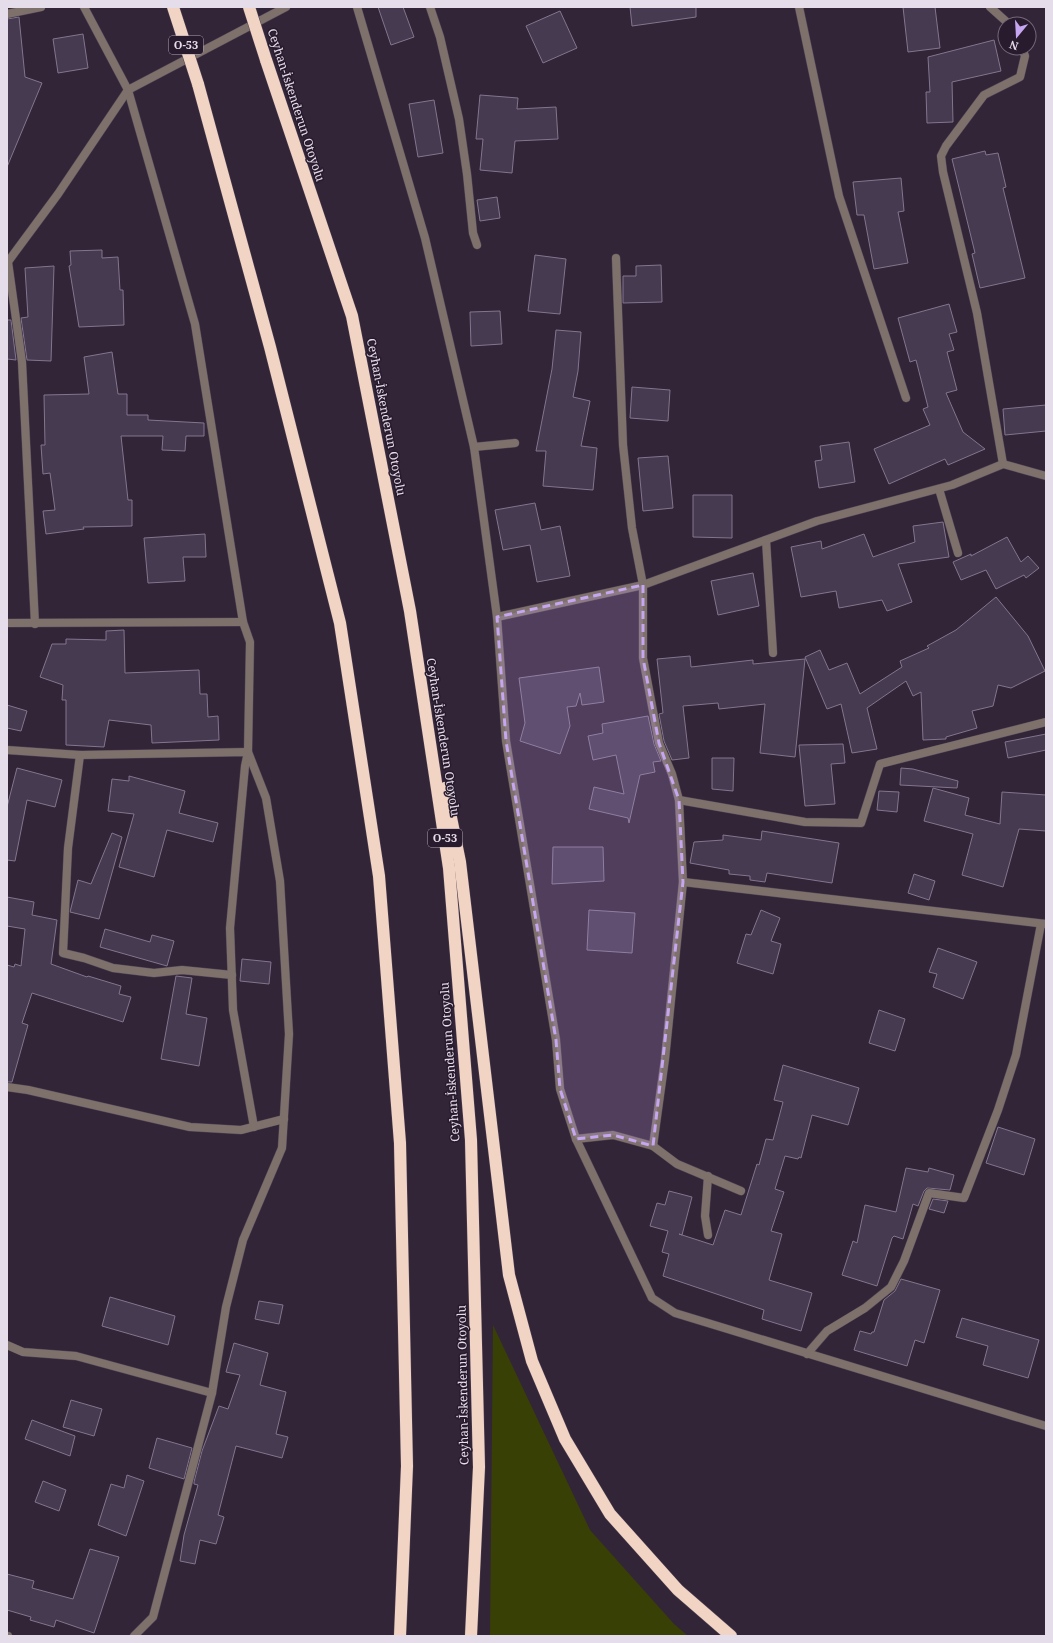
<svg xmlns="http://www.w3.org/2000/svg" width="1053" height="1643" font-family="'Noto Serif',serif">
	<rect width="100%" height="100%" fill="#322538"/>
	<!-- green -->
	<path fill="#394005" d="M493,1325L590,1530L674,1624L688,1636H490Z"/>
	<!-- building -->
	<g fill="#463a50" stroke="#82758e">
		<path d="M378,7H403L414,37L391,45Z"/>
		<path d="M630,7H696V17L632,26Z"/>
		<path d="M903,7H935L940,48L908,52Z"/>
		<path d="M560,11L577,48L543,63L526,26Z"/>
		<path d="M19,17L25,77L42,83L7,167V19Z"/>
		<path d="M83,34L88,68L58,73L53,39Z"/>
		<path d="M994,40L1001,71L952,82L953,122L927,123L926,92H930L928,57Z"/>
		<path d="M480,95L518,98L517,109L556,107L558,139L515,141L512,173L480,170L483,139H476Z"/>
		<path d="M434,100L443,153L418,157L409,104Z"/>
		<path d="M985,151L986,155L998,153L1006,187L1003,188L1025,278L980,288L972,254L975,253L952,159Z"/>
		<path d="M901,178L904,211L898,212L908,263L874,269L864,215H857L853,182Z"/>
		<path d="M497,197L500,218L480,221L477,200Z"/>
		<path d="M102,250V258L118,257L120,290H123L124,325L79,327L69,266L71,265L70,251Z"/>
		<path d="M535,255L566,259L560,314L528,311Z"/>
		<path d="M661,265L662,302L623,303V276H636V266Z"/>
		<path d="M54,266L51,361L27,360L21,318L28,317L25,268Z"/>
		<path d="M949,304L957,332L949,334L954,350L947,352L957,390L946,393L963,432L985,449L948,465L945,459L889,484L874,449L930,425L923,409L928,407L916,360L910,362L898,318Z"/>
		<path d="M500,311L502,344L471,346L470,312Z"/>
		<path d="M7,320H11L16,360L7,359Z"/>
		<path d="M556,330L581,332L578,371L573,397L590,401L581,446L597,448L593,490L543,486L546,451H536L552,369Z"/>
		<path d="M112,352L118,394H127V415H148V420L204,423V436H186L185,451L162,450L163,436H121L128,500H132V526L83,527L84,529L46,534L43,511L55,510L50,473L43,474L41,445H45L44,395L89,394L84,357Z"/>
		<path d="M632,387L670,390L668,421L630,418Z"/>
		<path d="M1046,405V431L1005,435L1003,409Z"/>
		<path d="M849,442L855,482L819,488L815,461L822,460L820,446Z"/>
		<path d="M668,456L673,508L643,511L638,458Z"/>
		<path d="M693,495H732V538L693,537Z"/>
		<path d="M535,503L541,530L560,526L570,576L537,582L530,545L503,550L495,510Z"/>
		<path d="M943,522L949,557L898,564L912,602L887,611L882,600L839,608L836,591L801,597L791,547L821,541L822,549L864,534L873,557L915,542L913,526Z"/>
		<path d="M205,534L206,557H183L185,581L148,583L144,538Z"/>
		<path d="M1007,537L1021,562L1028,556L1039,568L1026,578L1024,575L996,589L986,570L961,580L953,562L971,554V556Z"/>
		<path d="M753,573L759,606L718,615L711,581Z"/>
		<path d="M996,597L1028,636L1045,671L1011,688L998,685L993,706L972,711L977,728L946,737V739L923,740L921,692L913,696L906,681L867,708L877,749L852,753L841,704L827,709L805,657L820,650L829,670L847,663L860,694L902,667L900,661L929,648L927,646L956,630Z"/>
		<path d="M124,630L125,673L199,670L200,694H207L208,717L218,716L219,740L152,743L151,725L109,720L104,747L66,745V700H62L63,685L40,677L52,644H66V639L106,640V631Z"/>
		<path d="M690,656L691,667L753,660V664L805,659L795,757L760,753L765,704L719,709L718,703L683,706L689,758L672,760L664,741L659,714L663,713L657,659Z"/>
		<path d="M599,667L604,702L582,705L580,693L576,706L567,707L570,726L560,754L520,741L525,723L519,678Z"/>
		<path d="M7,705L27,711L21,731L7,728Z"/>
		<path d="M648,716L654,744L661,761L653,762L655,772L640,775L629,823L628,818L589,809L594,787L624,794L616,755L593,760L588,736L603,733L602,724Z"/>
		<path d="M1046,734V750L1008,758L1005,742Z"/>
		<path d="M843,744L845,763L831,764L835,804L805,806L799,745Z"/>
		<path d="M712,758H734L733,791L712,789Z"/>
		<path d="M17,768L62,780L55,807L27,800L15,861L7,860V807Z"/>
		<path d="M901,768L913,769L958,781L957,788L900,785Z"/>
		<path d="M129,776L185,791L179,813L218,823L213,842L167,830L154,877L119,867L134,814L108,811L112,779L129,781Z"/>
		<path d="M933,788L969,798L965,815L1000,824L1002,792L1046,795V831L1019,829L1003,887L962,875L973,834L924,821Z"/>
		<path d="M879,791L899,792L897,812L877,810Z"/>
		<path d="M762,831L839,843L832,883L767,873L765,882L750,880V876L729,874V870L690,863L694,842L723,840V835L761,840Z"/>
		<path d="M112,833L122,837L99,919L70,912L78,880L91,884Z"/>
		<path d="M553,847H603L604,881L552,884Z"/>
		<path d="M914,874L935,881L929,900L908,893Z"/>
		<path d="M7,897L34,902L32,915L57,920L51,964L87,977L88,976L121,986L119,994L131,997L123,1022L32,993L22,1023L28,1025L12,1082H7V965L14,967L15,964L21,966L25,929L7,926Z"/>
		<path d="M589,910L635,913L632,953L587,950Z"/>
		<path d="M761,910L780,918L771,941L781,944L773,974L737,963L746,934L751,935Z"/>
		<path d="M105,929L150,942L152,935L174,941L167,966L100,947Z"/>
		<path d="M938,948L977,962L963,999L933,987L937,974L929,972Z"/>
		<path d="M242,959L271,962L269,984L240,981Z"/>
		<path d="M176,976L192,978L186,1014L207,1018L199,1066L161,1059Z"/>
		<path d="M879,1010L905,1019L895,1051L869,1043Z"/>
		<path d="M783,1065L859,1088L848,1125L812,1115L801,1158L799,1157L798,1159L785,1156L775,1189L784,1192L771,1231L782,1234L769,1280L812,1293L801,1331L762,1319L764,1310L663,1276L669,1254L662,1252L668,1231L650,1226L657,1203L665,1205L669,1191L692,1197L682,1235L679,1234L713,1245L725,1210L741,1215L757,1164L759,1165L766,1139L773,1140L783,1102L774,1100Z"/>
		<path d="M998,1127L1035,1139L1024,1175L986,1163Z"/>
		<path d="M906,1168L928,1172L929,1168L954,1175L950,1190L927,1188L924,1191L918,1206L913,1204L903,1239L894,1236L892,1238L877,1286L842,1275L853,1241L857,1243L865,1205L896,1212Z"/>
		<path d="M933,1199L948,1201L944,1213L929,1209Z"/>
		<path d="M901,1279L940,1290L924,1343L915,1340L907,1366L854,1350L860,1331L871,1334L872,1332H874L884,1300L895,1291Z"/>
		<path d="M110,1297L175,1316L168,1345L102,1326Z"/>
		<path d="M259,1301L283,1305L279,1324L255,1319Z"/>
		<path d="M962,1318L1039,1340L1028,1378L983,1365L988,1346L956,1337Z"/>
		<path d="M234,1343L268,1353L260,1385L286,1392L276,1434L288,1437L282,1458L236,1446L218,1515L224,1517L216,1544L200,1540L195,1564L180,1561L184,1535L198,1485L194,1484V1482L202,1451L219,1406L228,1409L240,1375L226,1372Z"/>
		<path d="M71,1400L102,1409L94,1436L63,1427Z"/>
		<path d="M32,1420L75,1436L70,1456L25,1439Z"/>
		<path d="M157,1438L192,1448L184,1479L149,1468Z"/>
		<path d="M127,1475L144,1481L126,1536L98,1525L111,1484L124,1488Z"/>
		<path d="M43,1481L66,1490L59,1511L35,1502Z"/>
		<path d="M90,1549L119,1557L94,1633L56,1620L54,1627L30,1620L31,1617L7,1610V1574L34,1581L32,1588L73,1599Z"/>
	</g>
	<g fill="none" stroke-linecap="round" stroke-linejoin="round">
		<defs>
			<g id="minor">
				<path d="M84,7L128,90L195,324L243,622L250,642L248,752L245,766L230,928L233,1010L254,1127"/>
				<path d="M357,7L425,238L474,447L497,617L506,741L556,1040L560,1089L576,1139L652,1298L675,1313L1046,1426"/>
				<path d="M430,7L440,37L459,119L467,174L473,233L477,245"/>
				<path d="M799,7L839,196L906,398"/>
				<path d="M990,7L1009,24"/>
				<path d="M7,14L41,7"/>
				<path d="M616,258L623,445L632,528L643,585V658L659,743L672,774L679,800L683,882L665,1059L653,1146"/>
				<path d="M8,262L22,362L35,624"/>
				<path d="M474,447L515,443"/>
				<path d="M1003,464L977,313L943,172L941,156L946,146L984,95L1020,77L1025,56L1022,48"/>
				<path d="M939,489L958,553"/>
				<path d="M766,540L773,653"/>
				<path d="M497,617L643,585L817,521L952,485L1003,464L1046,476"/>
				<path d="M7,623L243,622"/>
				<path d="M7,750L80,755L248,752L266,798L280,881L289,1034L282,1148L243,1240L226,1307L212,1393L153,1617L134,1636"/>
				<path d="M80,755L68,848L63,953L84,958L113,968L154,973L182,970L232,975"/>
				<path d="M679,800L805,822L861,823L880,764L1046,722"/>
				<path d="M683,882L1046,924"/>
				<path d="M7,1087L28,1090L190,1127L241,1130L284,1119"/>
				<path d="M576,1139L613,1135L653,1146L677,1164L741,1191"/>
				<path d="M708,1235L705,1216L708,1176"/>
				<path d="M7,1345L23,1352L76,1356L212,1393"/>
				<path d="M807,1354L827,1331L865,1308L891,1287L904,1261L929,1193L964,1198L998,1110L1016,1055L1041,924"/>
				<path d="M7,1636H8"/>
			</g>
			<path id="tertiary" d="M7,263L58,194L128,90L286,7"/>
			<g id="motorway">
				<path d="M266,60L352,316L410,611L449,868L471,1140L479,1467L471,1636"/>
				<path d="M198,84L270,347L340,623L379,876L400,1143L407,1466L400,1636"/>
				<path d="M445,788L460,862L509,1275L532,1361L565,1439L610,1514L678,1590L731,1636"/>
			</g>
		</defs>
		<!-- minor casing -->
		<use href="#minor" stroke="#4f4254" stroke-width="9"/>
		<!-- tertiary casing -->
		<use href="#tertiary" stroke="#4f4254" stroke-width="9"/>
		<!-- motorway casing -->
		<use href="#motorway" stroke="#4f4254" stroke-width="13"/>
		<!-- minor -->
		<use href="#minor" stroke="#7e716b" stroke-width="8"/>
		<!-- tertiary -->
		<use href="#tertiary" stroke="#7e716b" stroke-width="8"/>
		<!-- motorway -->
		<use href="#motorway" stroke="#f2d4c5" stroke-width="12"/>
		<defs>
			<g id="motorway-bridge">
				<path d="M173,7L198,84"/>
				<path d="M249,7L266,60"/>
			</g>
		</defs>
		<!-- motorway-bridge casing -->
		<use href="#motorway-bridge" stroke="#4f4254" stroke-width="13" stroke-linecap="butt"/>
		<!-- motorway-bridge -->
		<use href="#motorway-bridge" stroke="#f2d4c5" stroke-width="12"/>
	</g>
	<!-- marked area -->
	<path fill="#c6a6f0" fill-opacity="0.2" stroke="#c6a6f0" stroke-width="3" stroke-dasharray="8 5" stroke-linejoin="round" d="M643,585V658L659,743L679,800L683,882L653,1146L613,1135L576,1139L560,1089L556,1040L506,741L497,617Z"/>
	<g text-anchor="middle" stroke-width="3" stroke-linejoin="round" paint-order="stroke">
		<!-- shield labels -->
		<g fill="#281b2e" stroke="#ada3b2" stroke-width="1">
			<rect x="169" y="36" width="34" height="18" rx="3"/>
			<rect x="428" y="829" width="34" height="18" rx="3"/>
		</g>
		<g font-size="11" font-weight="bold" fill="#e6ddea">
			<text x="186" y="49">O-53</text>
			<text x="445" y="842">O-53</text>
		</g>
		<!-- street labels -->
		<g font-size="12" fill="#e6ddea" stroke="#281b2e">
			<text transform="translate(296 105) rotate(72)" y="4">Ceyhan-İskenderun Otoyolu</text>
			<text transform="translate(386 417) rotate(79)" y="4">Ceyhan-İskenderun Otoyolu</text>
			<text transform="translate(443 737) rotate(81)" y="4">Ceyhan-İskenderun Otoyolu</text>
			<text transform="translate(450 1062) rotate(-94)" y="4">Ceyhan-İskenderun Otoyolu</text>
			<text transform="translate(463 1385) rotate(-91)" y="4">Ceyhan-İskenderun Otoyolu</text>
		</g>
	</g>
	<!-- border -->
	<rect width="1053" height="1643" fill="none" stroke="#e6ddea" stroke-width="16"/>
	<!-- north arrow -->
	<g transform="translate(1017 36) rotate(198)"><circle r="19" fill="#281b2e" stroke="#746979"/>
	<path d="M0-3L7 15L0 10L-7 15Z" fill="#c6a6f0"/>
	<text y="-6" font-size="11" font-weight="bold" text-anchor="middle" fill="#e6ddea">N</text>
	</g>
</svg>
